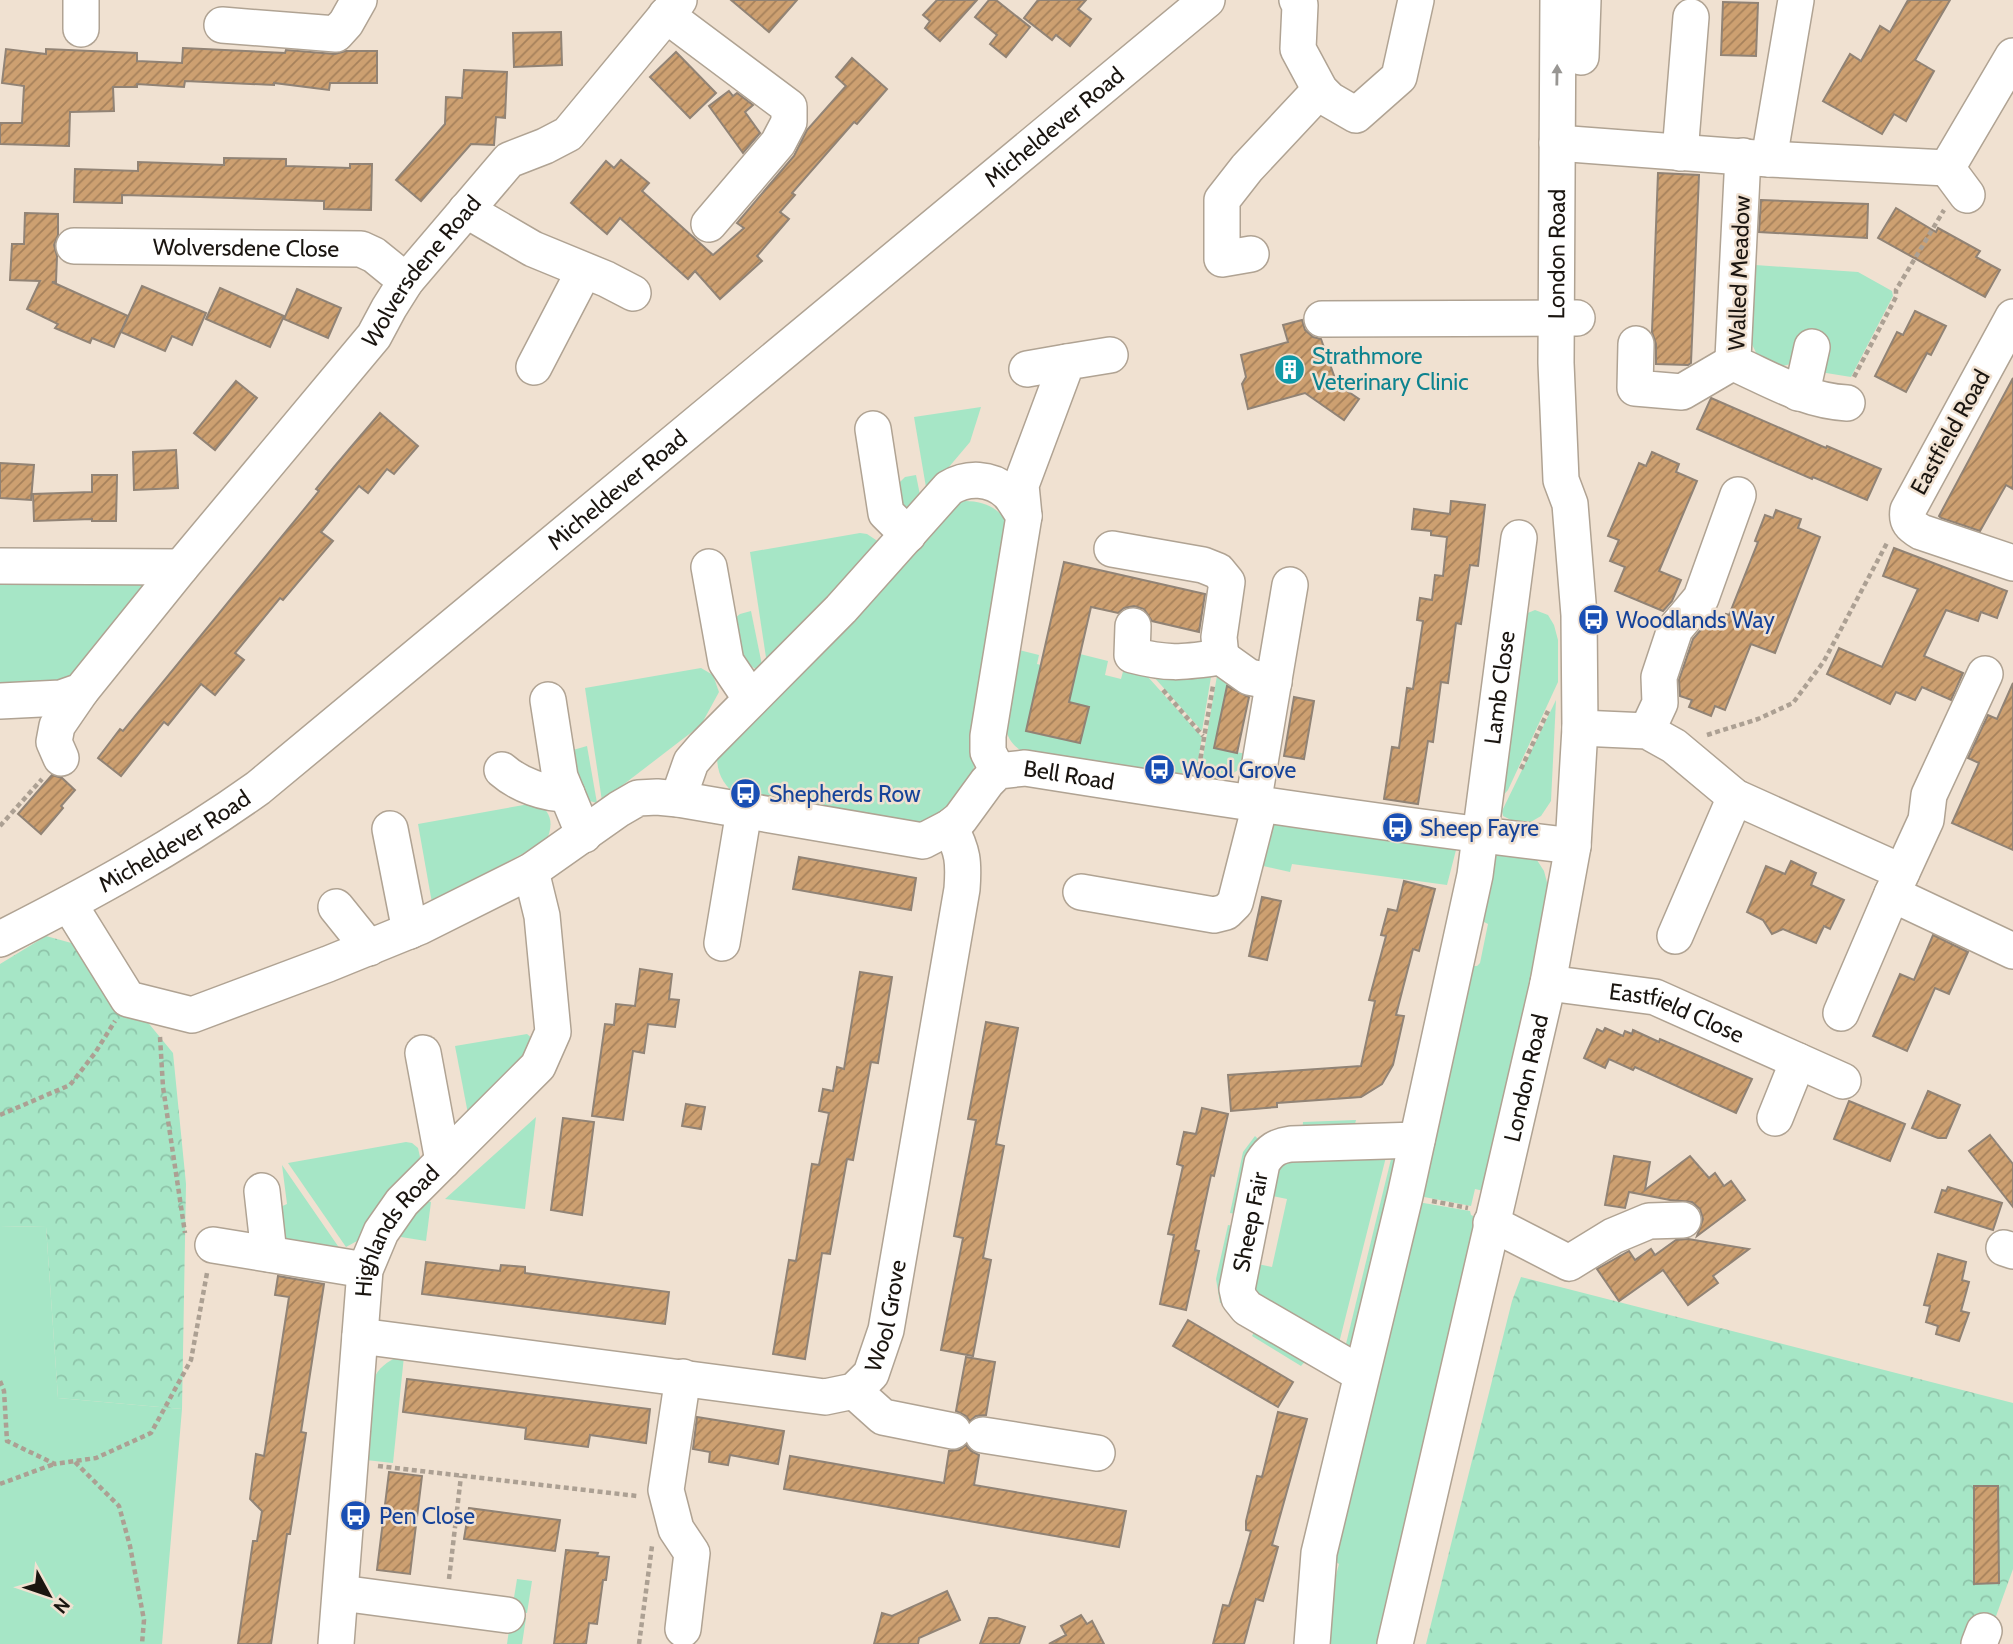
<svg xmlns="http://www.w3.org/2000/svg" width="2013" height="1644" font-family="Cabin,sans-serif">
	<defs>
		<pattern id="forest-crowns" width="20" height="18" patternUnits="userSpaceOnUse" patternTransform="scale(1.75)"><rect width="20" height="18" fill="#a6e6c6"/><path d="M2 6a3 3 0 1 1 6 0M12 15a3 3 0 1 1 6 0" fill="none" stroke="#8ec4a9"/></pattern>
		<pattern id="building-hatch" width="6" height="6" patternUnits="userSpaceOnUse" patternTransform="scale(1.75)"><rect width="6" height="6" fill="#cda071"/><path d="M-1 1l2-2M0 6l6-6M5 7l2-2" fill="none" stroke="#a6815b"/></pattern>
	</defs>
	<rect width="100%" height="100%" fill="#f0e1d1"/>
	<!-- grass -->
	<g fill="#a6e6c6">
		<path d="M1755,265L1858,272L1892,291L1893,296L1851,377L1820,372L1794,363L1783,366L1773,364L1758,357L1750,340Z"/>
		<path d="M981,407L970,442L927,493L914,417Z"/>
		<path d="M916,475L921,500L911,509L901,504L899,483L905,477Z"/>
		<path d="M965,501C986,501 1001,509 1011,529L971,785L933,827L738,797C724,785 717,775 717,756L952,506Z"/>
		<path d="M860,533L867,534L879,542L767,664L750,552Z"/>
		<path d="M0,575L145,582L147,589L76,682L0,693Z"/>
		<path d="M1535,610L1548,615L1554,625L1558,640V682L1508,790L1499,800L1520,616Z"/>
		<path d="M751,611L763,670L758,671L742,659L735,618L740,614Z"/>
		<path d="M1019,650L1039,655L1037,664L1041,665L1026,731L1080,743L1088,707L1069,702L1080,654L1108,661L1105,675L1121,679L1125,664L1139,667L1202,737L1195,779L1167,776L1168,767L1150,764L1149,773L1029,755C1019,750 1009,743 1007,732C1004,718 1016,667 1019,650Z"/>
		<path d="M1145,667L1212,671L1202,731Z"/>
		<path d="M701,668L713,675L719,692L701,725L602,801L585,688Z"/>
		<path d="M1218,670L1247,690L1228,686L1214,748L1252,755L1242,774L1238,770L1221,781L1199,780Z"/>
		<path d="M1556,700L1551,801L1541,816L1529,823H1517L1503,816L1502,811Z"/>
		<path d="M587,746L597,803L586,800L566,757L573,750Z"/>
		<path d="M535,803C552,810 554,825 546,841L432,903L418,824Z"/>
		<path d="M1276,823L1456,850L1447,885L1292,864L1290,872L1250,863L1269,826Z"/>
		<path d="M1503,851L1535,857L1544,871L1549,890L1488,1192L1475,1189L1471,1206L1419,1196L1471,966H1477L1480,963L1488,924L1482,921L1488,860Z"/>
		<path d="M527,1034L533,1039L534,1047L469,1119L455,1046Z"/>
		<path d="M536,1117L525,1209L445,1199Z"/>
		<path d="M1356,1120L1353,1132L1302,1135L1303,1122Z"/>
		<path d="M1255,1136L1264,1145L1242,1215L1230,1213L1243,1152Z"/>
		<path d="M406,1142L412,1143L418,1148L420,1157L417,1163L357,1241L346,1247L288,1163Z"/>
		<path d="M1387,1153L1338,1347L1255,1299L1253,1263L1272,1267L1287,1199L1268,1195L1278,1161Z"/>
		<path d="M1392,1155L1398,1167L1353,1344L1345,1348Z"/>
		<path d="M282,1165L340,1249L284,1243L278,1208L287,1204Z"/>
		<path d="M427,1201L431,1202L426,1241L401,1237L399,1235L410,1218Z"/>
		<path d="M1412,1201L1470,1211L1471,1215L1482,1220L1384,1644H1323L1321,1632L1339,1564L1328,1556Z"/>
		<path d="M1228,1225L1240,1227L1231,1297L1220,1303L1216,1279Z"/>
		<path d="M0,1226L46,1227L58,1398L182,1409L162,1644H0Z"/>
		<path d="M1258,1325L1309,1357L1301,1366L1252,1336Z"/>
		<path d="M399,1356H404L393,1463L366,1460L373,1380C379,1367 387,1362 399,1356Z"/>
		<path d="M517,1579L532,1581L527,1613L512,1610Z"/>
		<path d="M511,1616L526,1618L522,1644H507Z"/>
	</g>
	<!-- forest -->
	<g fill="url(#forest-crowns)">
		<path d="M46,936L86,947L173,1053L186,1184L182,1409L58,1398L46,1227L0,1226V964Z"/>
		<path d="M1521,1277L2013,1403V1569L1986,1644H1426L1512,1301Z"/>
	</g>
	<!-- building -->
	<g fill="url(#building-hatch)" stroke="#918375" stroke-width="2">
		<path d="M731,0H797L769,32Z"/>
		<path d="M937,0H977L940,41L925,28L930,21L923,15Z"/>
		<path d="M989,0H996L1030,27L1006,57L990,44L997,35L975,17Z"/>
		<path d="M1038,0H1086L1078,9L1091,19L1070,46L1056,35L1052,40L1024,18Z"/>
		<path d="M1908,0H1950L1915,60L1934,71L1906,121L1894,114L1882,134L1823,101L1850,54L1861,61L1880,26L1890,32Z"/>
		<path d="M1723,2L1758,3L1756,56L1721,55Z"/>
		<path d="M561,32L562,65L514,67L513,33Z"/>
		<path d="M183,48L285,53L286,50L335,54L346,51H377V83H330L329,90L274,83V85L185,81L184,87L137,84V87H113L114,111L70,112L69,146L0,144V123H22L24,86L2,83L6,49L46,54V49L137,53V61L182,63Z"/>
		<path d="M676,52L716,93L690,118L650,77Z"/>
		<path d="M852,58L887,89L857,124L854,122L792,193L795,195L780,212L789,219L757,256L762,261L720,299L695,271L688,279L620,218L607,234L571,203L606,161L614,168L621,160L649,183L642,191L713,255L744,228L737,223L794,156L807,130L846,86L836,77Z"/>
		<path d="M464,70L507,72L505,118L496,117L494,145L471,144L421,201L396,180L445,124L446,97L462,98Z"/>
		<path d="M729,91L733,96L737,93L753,105L745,112L760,133L743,153L709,106Z"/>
		<path d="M224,158L286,159V166L350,168V164H372L371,210L324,209V201L200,197L122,195V203L74,202L75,169L138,171V162L224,165Z"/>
		<path d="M1658,173L1699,175L1691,363L1688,365L1656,364V344L1652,332Z"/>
		<path d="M1761,200L1868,204L1867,238L1759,232Z"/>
		<path d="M1896,208L1936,232L1938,228L1980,251L1976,257L2000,270L1985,297L1878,238Z"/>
		<path d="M25,213L58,214V235L54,245L57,256L56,282H52L128,316L114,347L92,338L90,343L55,328L58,324L27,309L40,281L10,280L12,244H24Z"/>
		<path d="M142,286L206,313L192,345L172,336L165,351L121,332Z"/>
		<path d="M220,288L284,316L270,347L206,319Z"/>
		<path d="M297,289L341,308L328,338L284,319Z"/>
		<path d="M1915,311L1946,326L1931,355L1927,353L1906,392L1875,376L1897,332L1903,335Z"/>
		<path d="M1302,320L1305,330L1313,337L1321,339L1337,384L1359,399L1344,420L1305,393L1248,409L1242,384L1246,377L1241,355L1288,342L1283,325Z"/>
		<path d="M2013,378V489L2006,485L1980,531L1941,518L1939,516Z"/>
		<path d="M236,381L257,398L215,450L194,433Z"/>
		<path d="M1711,398L1826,448L1827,446L1881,469L1867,500L1813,477L1812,479L1697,429Z"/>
		<path d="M380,413L418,446L394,474L387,469L368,493L359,486L321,532L333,541L283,600L280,598L235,653L244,660L215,695L201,684L168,725L164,722L121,776L98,758L120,729L123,731L319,491L316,489L334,467Z"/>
		<path d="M176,450L178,488L134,490L133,452Z"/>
		<path d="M1652,452L1679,464L1676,472L1697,481L1659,571L1681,580L1672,601L1663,611L1615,591L1625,567L1610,561L1619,540L1608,536L1639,463L1646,466Z"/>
		<path d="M0,463L34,465L31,500L0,498Z"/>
		<path d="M92,475H117L116,521H92V519L34,521L33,494L92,492Z"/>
		<path d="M1451,501L1485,505L1478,566L1470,565L1461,624L1456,623L1448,683L1441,682L1433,742L1428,741L1418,804L1384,799L1392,747L1399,748L1407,688L1413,689L1423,621L1417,620L1420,598L1432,600L1435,575L1443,576L1447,537L1431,535V531L1412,529L1414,509L1450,514Z"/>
		<path d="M1776,510L1801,519L1798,528L1820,537L1775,653L1751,644L1725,710L1715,706L1711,716L1689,707L1692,700L1680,696L1679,680L1693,639L1706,624L1720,629L1726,614L1729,615L1758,542L1755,541L1765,515L1773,518Z"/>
		<path d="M1894,548L2007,591L1997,618L1981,612L1978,621L1946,610L1924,656L1963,673L1951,700L1922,687L1915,700L1896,692L1890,704L1827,674L1839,648L1882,667L1918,589L1883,576Z"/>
		<path d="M1064,562L1205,594L1199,632L1152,621L1144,609L1134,606L1124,608L1118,613L1091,607L1069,702L1089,707L1080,743L1026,731Z"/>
		<path d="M2013,683V850L1952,823L1979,763L1968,758L1988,715L1997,719Z"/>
		<path d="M1227,686L1249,697L1237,753L1214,748Z"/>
		<path d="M1294,697L1314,701L1304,759L1284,756Z"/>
		<path d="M52,775L62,778L75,790L61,806L63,808L41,834L18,814Z"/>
		<path d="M799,857L916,878L911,910L793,889Z"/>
		<path d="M1791,861L1816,873L1811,885L1844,900L1830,929L1824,926L1816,943L1783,929L1772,934L1763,920L1747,912L1766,866L1785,874Z"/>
		<path d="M1404,881L1435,889L1419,951L1413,949L1396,1015L1404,1016L1393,1065L1382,1084L1361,1097L1277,1103V1107L1231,1111L1228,1075L1361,1066L1375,1001L1369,1000L1386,936L1381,935L1388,909L1397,911Z"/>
		<path d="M1262,897L1281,901L1267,960L1249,956Z"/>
		<path d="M1933,935L1968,952L1949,994L1935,988L1907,1051L1873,1036L1900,974L1914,980Z"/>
		<path d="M640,969L672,974L669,999L679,1000L675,1027L648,1024L644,1053L633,1051L623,1120L592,1116L605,1024L614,1025L616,1004L635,1006Z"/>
		<path d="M860,972L892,977L878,1063L871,1062L853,1160L847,1159L830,1254L822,1253L805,1359L773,1354L789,1260L796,1261L812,1164L819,1165L829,1113L819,1111L823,1089L833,1091L837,1067L844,1069Z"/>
		<path d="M986,1022L1018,1028L996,1144L1004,1146L983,1258L991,1260L973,1356L941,1350L963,1238L954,1236L976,1120L968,1119Z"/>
		<path d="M1605,1028L1623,1036L1625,1031L1632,1034L1633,1030L1659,1042L1660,1039L1752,1079L1736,1113L1635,1067L1633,1070L1609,1059L1605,1068L1584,1058L1597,1029L1603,1032Z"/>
		<path d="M1928,1091L1960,1105L1946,1138H1938L1912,1128Z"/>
		<path d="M1849,1101L1905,1124L1890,1161L1834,1139Z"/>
		<path d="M686,1104L705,1107L701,1129L682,1126Z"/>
		<path d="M1202,1108L1228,1114L1214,1176L1211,1175L1195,1250L1199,1251L1186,1310L1160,1304L1174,1235L1168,1234L1183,1166L1177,1164L1184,1132L1196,1134Z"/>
		<path d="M563,1118L594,1122L582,1215L551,1210Z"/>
		<path d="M1990,1135L2013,1164V1207L1969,1151Z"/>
		<path d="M1614,1156L1650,1162L1645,1190L1690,1156L1709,1178L1715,1173L1724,1186L1731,1181L1745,1200L1697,1236L1703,1219L1700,1209L1692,1202L1670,1200L1629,1192L1625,1208L1605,1205Z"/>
		<path d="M1948,1187L2002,1203L1993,1230L1935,1212L1942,1190L1946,1191Z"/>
		<path d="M1688,1239L1749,1249L1713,1276L1718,1283L1688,1305L1663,1270L1619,1301L1597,1269L1629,1251L1635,1260L1651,1249L1655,1255L1676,1240Z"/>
		<path d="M1938,1254L1966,1262L1962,1280L1969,1282L1961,1311L1969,1313L1959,1341L1936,1334L1938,1326L1926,1322L1930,1306L1924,1305Z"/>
		<path d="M426,1262L500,1271L501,1265L525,1267V1273L669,1292L665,1324L422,1294Z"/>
		<path d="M278,1276L324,1284L301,1432L306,1433L290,1534H287L271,1644H238L253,1541H257L262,1511L250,1499L256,1454L264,1456L289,1297L275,1295Z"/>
		<path d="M1188,1320L1293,1382L1278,1407L1173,1346Z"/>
		<path d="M966,1357L995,1362L986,1415L976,1416L970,1421L966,1416L956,1411Z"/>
		<path d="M407,1379L650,1409L646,1443L590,1435L588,1447L525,1439L526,1428L403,1412Z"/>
		<path d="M1278,1412L1307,1419L1272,1545L1278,1547L1263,1601L1256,1599L1244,1644H1213L1223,1605L1229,1606L1241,1567L1251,1531L1246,1530V1521L1257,1476L1262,1477Z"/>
		<path d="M697,1417L784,1431L778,1464L730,1455L728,1465L709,1462L710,1452L693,1449Z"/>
		<path d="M966,1445L971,1451L979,1455L974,1485L1126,1511L1119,1547L784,1489L790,1456L944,1483L949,1451L959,1450Z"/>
		<path d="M389,1472L422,1476L410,1574L377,1570Z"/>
		<path d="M1974,1486H1998L1999,1583L1974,1584Z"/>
		<path d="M469,1508L560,1520L555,1551L464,1539Z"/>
		<path d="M566,1550L598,1553L597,1556L609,1557L606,1580H603L597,1624L589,1623L586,1644H554Z"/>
		<path d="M947,1591L960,1620L919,1638L918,1644H874L882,1613L892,1616Z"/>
		<path d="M1081,1615L1087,1624L1092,1621L1104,1644H1049L1066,1635L1061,1626Z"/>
		<path d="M989,1618H997L1025,1627L1019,1644H980Z"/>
	</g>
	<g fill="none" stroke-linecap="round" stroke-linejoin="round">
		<defs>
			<g id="minor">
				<path d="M1297,0L1300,5L1298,49L1320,90L1330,100L1356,115L1399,77L1416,0"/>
				<path d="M666,15L789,107V122L778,143L709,224"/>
				<path d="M222,25L336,34L346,23L359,0"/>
				<path d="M81,29V0"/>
				<path d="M1581,57L1583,0"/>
				<path d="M1557,143L1769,159L1947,168L2013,56"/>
				<path d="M1680,153L1691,17"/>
				<path d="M1743,156L1733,358L1738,365C1773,381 1807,401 1847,403"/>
				<path d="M1769,159L1796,0"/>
				<path d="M1947,168L1967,195"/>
				<path d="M466,210L533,249L606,279L633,293"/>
				<path id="s1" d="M74,246L361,249L374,255L406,281"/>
				<path d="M1251,254L1222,259V200L1247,168L1320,90"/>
				<path d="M2013,317L1908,510C1906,522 1911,526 1921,532L2013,563"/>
				<path d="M1322,319L1577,318"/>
				<path d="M1636,344L1635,388L1682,392L1735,361"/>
				<path d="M534,367L584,271"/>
				<path d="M1027,369L1067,362"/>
				<path d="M1798,393L1804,383L1812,347"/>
				<path d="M873,429L886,513L908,535"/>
				<path d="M1024,516L1021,485L1067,362L1110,355"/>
				<path d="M1112,549L1203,565L1218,571L1227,582L1219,637L1221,657"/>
				<path d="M0,566L181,567"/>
				<path d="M709,567L726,662L751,699"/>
				<path d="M1133,626L1132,655C1170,665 1184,662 1221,657L1249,677L1274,682"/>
				<path d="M548,700L560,777L584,835"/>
				<path id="s2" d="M0,701L61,698L81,691L181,567L374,336L389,308L406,281L509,160L545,146L568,134L679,0"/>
				<path d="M1580,728L1647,731L1674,746L1735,797L1902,872"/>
				<path d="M1647,731L1660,703L1659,677L1675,629L1701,598L1738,495"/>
				<path d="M61,758L54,742L57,726L81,691"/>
				<path d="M502,770C519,785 545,794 567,794"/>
				<path d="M678,799L691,762L704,747L841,609L949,488C967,477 991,477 1008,493C1014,499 1019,509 1024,516L988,736V752L998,771"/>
				<path d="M1253,804L1290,585"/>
				<path d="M390,829L410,931"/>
				<path d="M1081,892L1214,915L1226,912L1235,903L1260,805"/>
				<path d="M1892,894L2013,951"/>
				<path id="s3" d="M69,904L128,999L192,1015L328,964L419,927L531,871L619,809L638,798L657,797L678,799L923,841L950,827L960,819L987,782L998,771L1025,768C1207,797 1390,825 1573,846"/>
				<path d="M336,907L369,948"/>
				<path d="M1675,936L1735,797"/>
				<path id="s4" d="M0,939C89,894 177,846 258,788L1207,0"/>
				<path d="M722,943L744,811"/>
				<path id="s5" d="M1548,983L1655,997L1843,1081"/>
				<path d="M1841,1013L1892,894L1926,820L1929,795L1985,674"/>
				<path d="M423,1053L443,1161"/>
				<path d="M1775,1118L1798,1061"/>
				<path d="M262,1191L269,1254"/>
				<path d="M1491,1223L1569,1263L1613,1236L1649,1221L1683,1220"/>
				<path d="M213,1245L365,1270"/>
				<path d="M2004,1248L2013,1251"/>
				<path id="s6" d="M360,1336L825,1397L854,1391L871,1374L886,1330L962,889C964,862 963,851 950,827"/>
				<path id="s7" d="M1361,1374L1247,1308L1239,1298L1237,1289L1262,1163C1270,1150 1277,1146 1291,1144L1417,1140"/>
				<path d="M683,1377L666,1490L676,1529L692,1553L683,1629"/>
				<path d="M854,1391L883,1417L953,1431"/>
				<path d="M983,1435L1097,1453"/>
				<path d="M341,1593L507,1615"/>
				<path id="s8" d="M336,1644L365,1270L381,1232L402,1202L538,1066L553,1032L542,916L531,871"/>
				<path id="s9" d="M1312,1644L1319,1553L1405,1196L1475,875L1519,538"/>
				<path id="s10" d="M1395,1644L1548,983L1573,846L1580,728L1579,615L1570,504L1561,480L1556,363L1558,0"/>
				<path d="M1979,1644L1984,1631"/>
			</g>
		</defs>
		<!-- minor casing -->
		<use href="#minor" stroke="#b0a393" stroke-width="38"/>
		<!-- path -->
		<g stroke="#aca093" stroke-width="4.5" stroke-dasharray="5 3.5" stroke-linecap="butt">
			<path d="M1854,377L1896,297V290L1944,210"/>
			<path d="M1163,690L1203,736"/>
			<path d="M1707,735L1758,719L1793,703L1824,661L1887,543"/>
			<path d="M1199,767L1213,686"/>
			<path d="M1521,769L1548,711"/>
			<path d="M0,826L42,779"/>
			<path d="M160,1037L163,1087L185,1233"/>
			<path d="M0,1115L70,1085L95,1053L115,1021"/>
			<path d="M1432,1201L1468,1208"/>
			<path d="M0,1381L4,1391L7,1441L55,1464L96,1458L151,1433L191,1360L207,1273"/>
			<path d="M75,1462L119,1506L130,1546L144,1620L142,1644"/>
			<path d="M378,1466L637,1496"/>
			<path d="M0,1484L54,1464"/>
			<path d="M449,1579L461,1476"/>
			<path d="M639,1644L652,1546"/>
		</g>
		<!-- minor -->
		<use href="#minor" stroke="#fff" stroke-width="35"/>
	</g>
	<!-- one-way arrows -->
	<defs><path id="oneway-solid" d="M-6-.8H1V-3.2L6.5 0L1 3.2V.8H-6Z" transform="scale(1.75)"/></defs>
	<use fill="#989693" href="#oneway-solid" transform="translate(1557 75) rotate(-89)"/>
	<!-- icons -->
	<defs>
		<symbol id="building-disc" viewBox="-11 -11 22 22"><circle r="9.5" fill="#0f9aa8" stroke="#f0e1d1"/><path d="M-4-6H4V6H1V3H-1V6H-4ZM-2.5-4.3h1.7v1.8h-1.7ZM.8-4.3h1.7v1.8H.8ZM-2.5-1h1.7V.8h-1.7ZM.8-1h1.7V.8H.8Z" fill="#fff"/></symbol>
		<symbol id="bus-disc" viewBox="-11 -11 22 22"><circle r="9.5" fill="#1a4fb4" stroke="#f0e1d1"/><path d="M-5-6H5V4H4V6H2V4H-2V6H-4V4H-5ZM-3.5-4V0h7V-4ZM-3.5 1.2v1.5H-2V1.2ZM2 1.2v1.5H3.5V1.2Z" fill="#fff"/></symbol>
	</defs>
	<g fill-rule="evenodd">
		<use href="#building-disc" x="1272" y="352" width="35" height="35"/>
		<use href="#bus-disc" x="1576" y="602" width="35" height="35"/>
		<use href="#bus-disc" x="1142" y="752" width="35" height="35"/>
		<use href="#bus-disc" x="728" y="776" width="35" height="35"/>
		<use href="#bus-disc" x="1380" y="810" width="35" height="35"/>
		<use href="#bus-disc" x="338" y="1498" width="35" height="35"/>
	</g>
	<g text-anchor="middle" stroke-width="5" stroke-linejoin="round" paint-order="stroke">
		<!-- street labels -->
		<g font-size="23" fill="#1a1510" stroke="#f0e1d1">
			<text dy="8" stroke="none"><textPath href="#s4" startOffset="1334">Micheldever Road</textPath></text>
			<text dy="8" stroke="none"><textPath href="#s1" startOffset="172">Wolversdene Close</textPath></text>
			<text dy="8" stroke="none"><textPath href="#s10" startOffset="1412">London Road</textPath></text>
			<text dy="8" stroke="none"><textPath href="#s2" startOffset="623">Wolversdene Road</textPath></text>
			<text transform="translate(1739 273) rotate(-88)" y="8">Walled Meadow</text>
			<text transform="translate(1950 432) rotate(-61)" y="8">Eastfield Road</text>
			<text dy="8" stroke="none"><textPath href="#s4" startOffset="766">Micheldever Road</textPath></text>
			<text dy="8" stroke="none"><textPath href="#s9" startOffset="976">Lamb Close</textPath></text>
			<text dy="8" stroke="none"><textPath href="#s3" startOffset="1141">Bell Road</textPath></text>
			<text dy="8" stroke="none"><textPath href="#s4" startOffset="200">Micheldever Road</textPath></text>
			<text dy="8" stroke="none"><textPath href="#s5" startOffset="133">Eastfield Close</textPath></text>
			<text dy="8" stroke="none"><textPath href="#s10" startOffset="581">London Road</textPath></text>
			<text dy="8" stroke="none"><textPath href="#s7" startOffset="222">Sheep Fair</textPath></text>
			<text dy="8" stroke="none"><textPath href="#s8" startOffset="424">Highlands Road</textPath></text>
			<text dy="8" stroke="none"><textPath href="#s6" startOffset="583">Wool Grove</textPath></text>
		</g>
		<!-- culture labels -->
		<g font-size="23" fill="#0d838f" stroke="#f0e1d1" text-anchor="start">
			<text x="1312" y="364">Strathmore<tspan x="1312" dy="26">Veterinary Clinic</tspan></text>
		</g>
		<!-- transit labels -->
		<g font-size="23" fill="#164399" stroke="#f0e1d1" text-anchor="start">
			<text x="1616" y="628">Woodlands Way</text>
			<text x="1182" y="778">Wool Grove</text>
			<text x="769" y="802">Shepherds Row</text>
			<text x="1420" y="836">Sheep Fayre</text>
			<text x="379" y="1524">Pen Close</text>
		</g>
	</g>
	<!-- north arrow -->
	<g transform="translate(49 1595) rotate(130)" stroke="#f0e1d1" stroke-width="5" paint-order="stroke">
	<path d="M0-5L12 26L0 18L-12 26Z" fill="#1a1510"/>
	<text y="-10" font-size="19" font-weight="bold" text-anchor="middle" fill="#1a1510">N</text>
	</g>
</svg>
